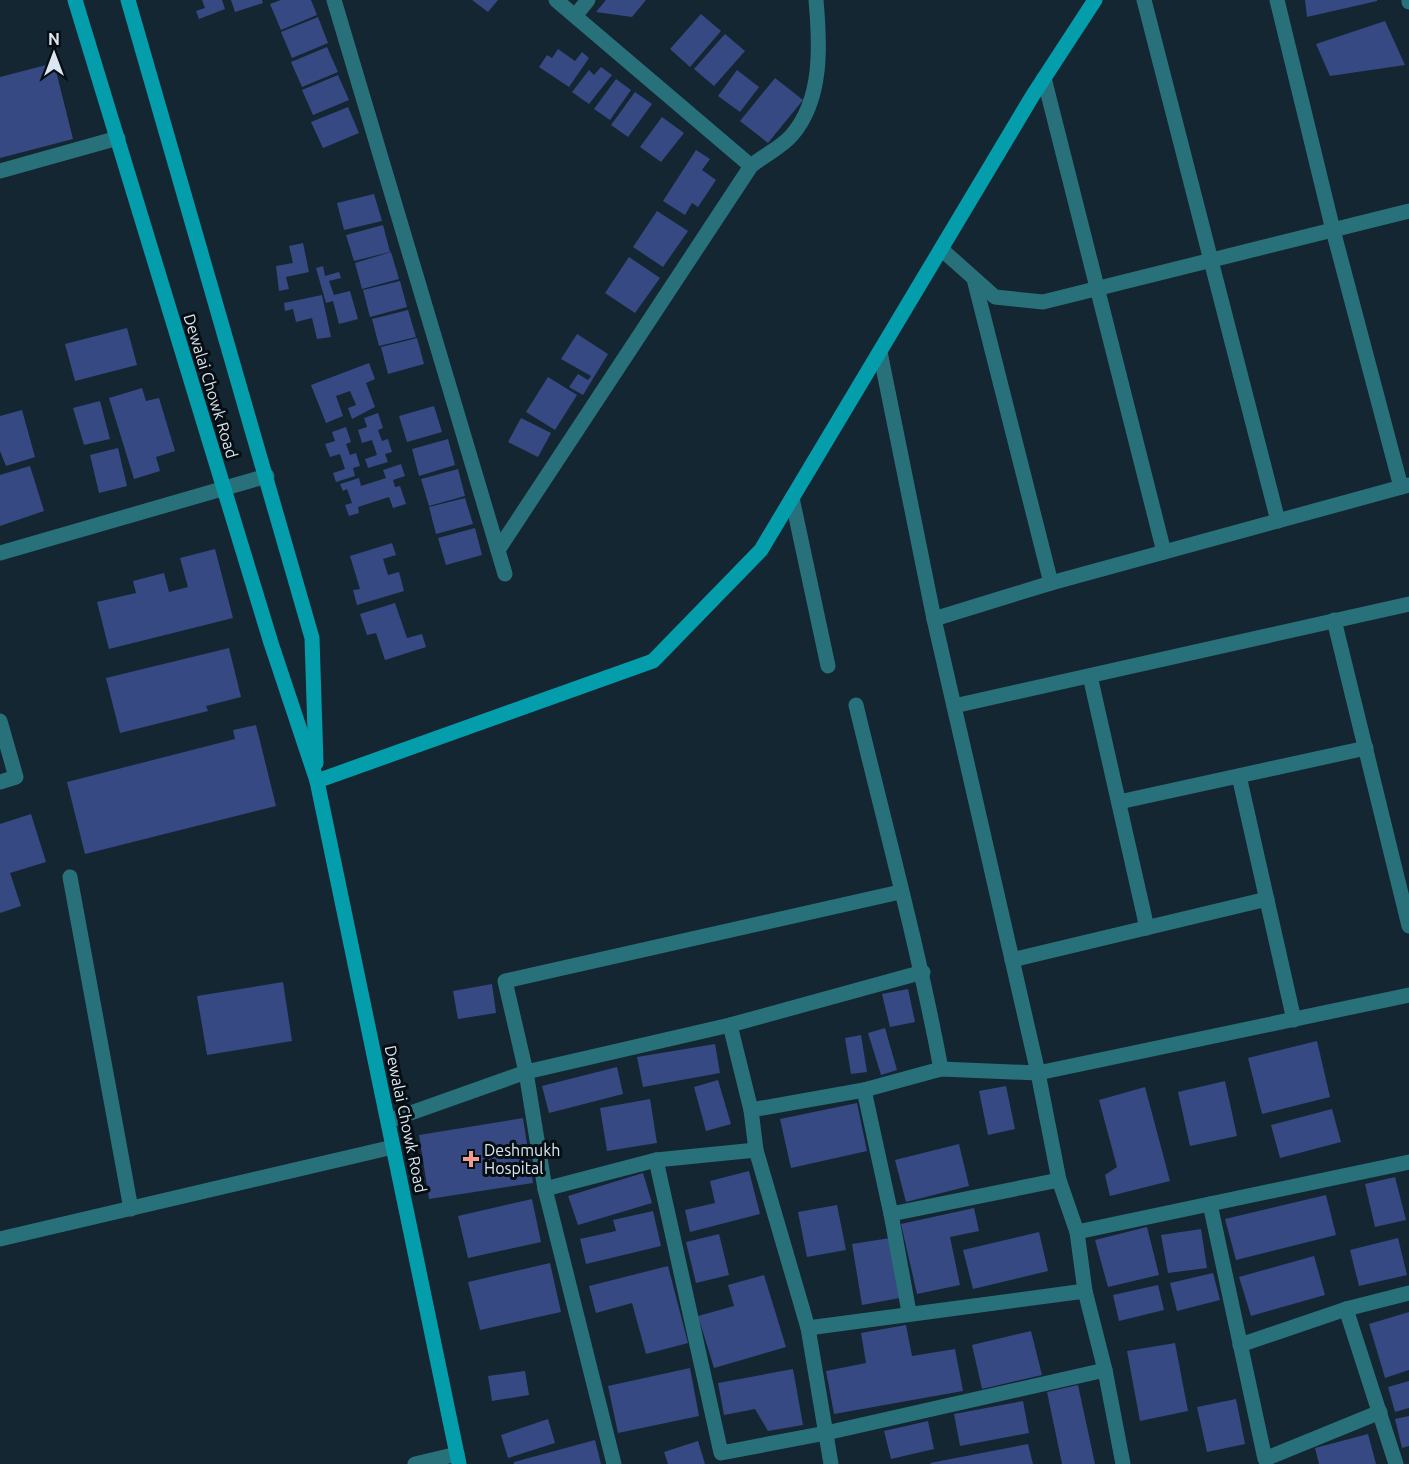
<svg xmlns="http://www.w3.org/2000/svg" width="1409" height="1464" font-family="Ubuntu,sans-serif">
	<rect width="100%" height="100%" fill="#132632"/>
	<!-- building -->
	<g fill="#364983">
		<path d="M202,0H222L225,9L199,19L196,11L205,8Z"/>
		<path d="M231,0H262L263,3L235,12Z"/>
		<path d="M281,0H311L317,15L281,30L270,4Z"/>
		<path d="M472,0H498L488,12Z"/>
		<path d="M606,0H646L632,17L596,12Z"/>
		<path d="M1305,0H1377V1L1307,17Z"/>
		<path d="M701,14L721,31L690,67L670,49Z"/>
		<path d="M318,17L328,43L292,58L281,32Z"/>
		<path d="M1385,21L1405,65L1330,76L1316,44Z"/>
		<path d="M725,34L745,51L714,86L694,69Z"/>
		<path d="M327,47L338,72L302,87L291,62Z"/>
		<path d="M558,49L575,61L582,52L589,58L569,87L539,67L547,55L552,58Z"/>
		<path d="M54,63L73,139L0,158V77Z"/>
		<path d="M601,67L612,75L589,104L572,92L589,70L594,75Z"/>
		<path d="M737,70L759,87L740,112L718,96Z"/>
		<path d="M338,75L349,100L313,115L302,90Z"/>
		<path d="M775,78L803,100L768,143L740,121Z"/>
		<path d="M616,79L631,90L610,120L594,109Z"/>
		<path d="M635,92L652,104L628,137L611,125Z"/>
		<path d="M348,107L359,133L323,148L311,122Z"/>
		<path d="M662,117L684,133L661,162L640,147Z"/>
		<path d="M696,150L710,159L702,170L716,180L698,207L692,203L685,215L663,201Z"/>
		<path d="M374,194L382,221L344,230L337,203Z"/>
		<path d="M657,211L688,231L663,267L633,247Z"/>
		<path d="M383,225L390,252L354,261L346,235Z"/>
		<path d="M303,243L309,272L286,277L289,289L279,291L276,266L293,263L289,246Z"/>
		<path d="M391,252L399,279L362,289L355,263Z"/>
		<path d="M629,257L660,278L635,313L605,293Z"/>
		<path d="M323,266L325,276L339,272L341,278L329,281L334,295L350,291L358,319L339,324L333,301L326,303L316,268Z"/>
		<path d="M400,281L407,307L370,317L363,290Z"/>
		<path d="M322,295L331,337L317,339L312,318L296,322L293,309L285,311L284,303Z"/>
		<path d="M408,310L416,337L379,346L372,319Z"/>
		<path d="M127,328L137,365L75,381L65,344Z"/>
		<path d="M577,334L608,354L583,395L569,387L578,374L588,380L591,376L561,359Z"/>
		<path d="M417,338L424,364L388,374L381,347Z"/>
		<path d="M369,363L375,379L366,383L375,407L352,419L348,408L356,405L350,391L336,396L343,416L326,423L311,385Z"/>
		<path d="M548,377L577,395L555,430L526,412Z"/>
		<path d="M142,388L146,401L159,398L175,451L156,457L160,471L134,479L109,398Z"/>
		<path d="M100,401L110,439L84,445L73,408Z"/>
		<path d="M434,406L442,432L407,442L399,416Z"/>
		<path d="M22,410L35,457L6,466L0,451V416Z"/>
		<path d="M378,413L383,428L378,430L382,441L388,439L392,452L385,454L388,462L368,468L365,459L377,455L372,440L362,443L358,430L367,427L364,418Z"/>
		<path d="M521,418L551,433L538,457L508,442Z"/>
		<path d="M346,427L351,442L346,444L350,455L356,453L360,466L353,468L355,476L336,482L333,473L345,469L340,454L330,457L325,444L335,441L332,432Z"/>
		<path d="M448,439L455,465L419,476L412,449Z"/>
		<path d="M118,448L127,486L99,493L90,455Z"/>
		<path d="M401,464L405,476L393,480L395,487L400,486L406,504L393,508L389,497L358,507L359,513L349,516L345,505L352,503L347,489L343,491L340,484L359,478L361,486L386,478L383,470Z"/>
		<path d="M30,466L44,511L0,526V475Z"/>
		<path d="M458,469L465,496L429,506L421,479Z"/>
		<path d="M465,498L473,524L436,534L429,507Z"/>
		<path d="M475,528L482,555L446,565L438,538Z"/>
		<path d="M392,543L396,555L383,559L388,575L399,572L404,591L357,605L353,590L360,589L350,556Z"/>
		<path d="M215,549L233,618L109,649L97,602L136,593L133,581L164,573L169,592L188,587L180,558Z"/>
		<path d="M395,603L407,638L422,634L426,647L385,660L376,633L367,635L360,614Z"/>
		<path d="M229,648L241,697L206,706L208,711L120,733L106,678Z"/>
		<path d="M256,725L276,806L85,854L67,782L235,739L233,730Z"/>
		<path d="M31,814L46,862L10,873L21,906L0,913V824Z"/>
		<path d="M283,982L292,1041L207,1055L197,996Z"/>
		<path d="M492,984L496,1013L458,1019L453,991Z"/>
		<path d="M908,989L915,1022L890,1027L882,994Z"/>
		<path d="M885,1028L897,1070L881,1075L868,1033Z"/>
		<path d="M861,1035L867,1072L851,1074L845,1038Z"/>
		<path d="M1317,1041L1330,1097L1262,1114L1248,1058Z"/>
		<path d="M715,1044L720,1073L643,1087L637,1057Z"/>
		<path d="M617,1067L623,1094L549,1113L542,1086Z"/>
		<path d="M718,1080L731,1124L706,1131L694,1087Z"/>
		<path d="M1225,1081L1237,1136L1190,1146L1178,1092Z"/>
		<path d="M1006,1086L1015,1129L988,1135L979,1091Z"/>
		<path d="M1145,1087L1170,1181L1110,1196L1105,1175L1117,1167L1099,1100Z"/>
		<path d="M650,1099L657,1143L607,1151L600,1108Z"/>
		<path d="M857,1103L867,1151L791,1168L780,1119Z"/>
		<path d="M1332,1109L1341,1142L1280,1158L1271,1125Z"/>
		<path d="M523,1118L533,1183L429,1199L419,1135Z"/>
		<path d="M959,1144L969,1186L906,1202L895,1160Z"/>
		<path d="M749,1171L760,1214L690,1232L685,1210L715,1203L710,1181Z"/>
		<path d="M643,1173L652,1203L578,1225L568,1196Z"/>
		<path d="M1395,1177L1406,1220L1375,1227L1365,1184Z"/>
		<path d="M1326,1195L1336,1235L1236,1260L1225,1219Z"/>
		<path d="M532,1199L541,1242L468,1258L458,1216Z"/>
		<path d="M837,1205L846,1250L807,1257L798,1212Z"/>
		<path d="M974,1208L979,1231L950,1237L960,1285L917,1294L901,1224Z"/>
		<path d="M653,1211L661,1246L586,1264L580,1239L616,1231L613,1220Z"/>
		<path d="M1147,1227L1159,1275L1108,1287L1095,1240Z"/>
		<path d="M1201,1229L1207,1268L1168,1273L1161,1235Z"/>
		<path d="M1039,1232L1048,1271L973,1289L963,1250Z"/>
		<path d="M719,1234L729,1275L696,1283L686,1242Z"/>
		<path d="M890,1238L900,1298L862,1305L852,1244Z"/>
		<path d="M1398,1238L1407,1275L1359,1286L1350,1250Z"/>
		<path d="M1314,1256L1325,1295L1251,1316L1239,1277Z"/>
		<path d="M550,1263L561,1312L480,1330L468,1282Z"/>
		<path d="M668,1266L688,1343L646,1354L632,1303L596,1313L589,1286Z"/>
		<path d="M1213,1273L1220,1300L1177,1311L1170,1283Z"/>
		<path d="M764,1275L786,1347L714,1368L698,1316L734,1306L728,1285Z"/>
		<path d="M1158,1285L1164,1310L1119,1321L1113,1295Z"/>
		<path d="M1409,1312V1370L1385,1378L1369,1324Z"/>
		<path d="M906,1325L912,1356L955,1349L963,1391L834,1414L826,1371L866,1363L861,1333Z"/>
		<path d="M1031,1331L1042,1375L982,1389L972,1345Z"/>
		<path d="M1175,1343L1188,1411L1140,1421L1127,1351Z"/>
		<path d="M690,1368L699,1416L618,1433L608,1386Z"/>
		<path d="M793,1369L803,1425L768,1431L755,1409L724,1415L718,1383Z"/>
		<path d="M525,1371L529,1395L492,1401L488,1376Z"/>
		<path d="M1409,1381V1408L1395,1412L1388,1387Z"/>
		<path d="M1078,1385L1095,1464H1062L1047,1392Z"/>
		<path d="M1236,1399L1245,1444L1207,1452L1197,1407Z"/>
		<path d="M1023,1401L1029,1433L960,1446L954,1414Z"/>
		<path d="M1409,1416V1446L1402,1448L1395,1419Z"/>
		<path d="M548,1419L555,1443L508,1458L501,1435Z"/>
		<path d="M928,1421L934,1449L891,1459L884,1431Z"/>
		<path d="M1368,1434L1376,1464H1319L1315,1448Z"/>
		<path d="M595,1440L601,1464H514V1462Z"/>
		<path d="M698,1441L705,1464H668L664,1452Z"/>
		<path d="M1028,1444L1033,1464H931L930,1463Z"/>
	</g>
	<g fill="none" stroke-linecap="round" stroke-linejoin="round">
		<!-- lane -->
		<g stroke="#29717a" stroke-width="15">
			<path d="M334,0L505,574"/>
			<path d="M556,0L751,166"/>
			<path d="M575,16L588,0"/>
			<path d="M498,550L751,166C763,156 782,147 792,135C823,99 820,44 816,0"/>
		</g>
		<!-- street -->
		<g stroke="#29717a" stroke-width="15">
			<path d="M1144,0L1278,521"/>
			<path d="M1277,0L1333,230L1401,487"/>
			<path d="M1409,0V2"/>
			<path d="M1044,78L1164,552"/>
			<path d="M0,171L118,138"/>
			<path d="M941,249L995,297L1043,302L1409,211"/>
			<path d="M974,279L1051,583"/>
			<path d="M880,352L934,619L1038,1073L1059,1180L1077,1232L1085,1291L1105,1370L1123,1464"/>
			<path d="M792,498L828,666"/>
			<path d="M0,553L267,476"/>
			<path d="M934,619L1051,583L1409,485"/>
			<path d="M1334,620L1409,926"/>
			<path d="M1090,676L1147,928"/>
			<path d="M856,705C885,826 918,946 941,1069"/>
			<path d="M954,706L1409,604"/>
			<path d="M0,721L16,777L0,782"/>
			<path d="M1239,776L1294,1020"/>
			<path d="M1119,802L1366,748"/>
			<path d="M70,877L131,1209"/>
			<path d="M1012,960L1267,899"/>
			<path d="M730,1025L751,1110L756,1150L808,1328L831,1464"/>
			<path d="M864,1090L891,1214L909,1312"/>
			<path d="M751,1110L864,1090L941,1069L1038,1073L1409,995"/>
			<path d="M388,1121L526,1072L730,1025L923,972"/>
			<path d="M656,1160L721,1453L826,1433L1105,1370"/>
			<path d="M545,1189L656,1160L756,1150"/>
			<path d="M1210,1204L1265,1459L1380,1412"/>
			<path d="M891,1214L1059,1180"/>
			<path d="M1077,1232L1409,1162"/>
			<path d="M0,1239L393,1147"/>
			<path d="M1346,1309L1396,1464"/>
			<path d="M808,1328L1085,1291"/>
			<path d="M1240,1345L1346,1309L1409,1293"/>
			<path d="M415,1464L457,1454"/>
			<path d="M614,1464L545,1189L526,1072L505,981L900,892"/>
		</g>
		<!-- secondary -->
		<g stroke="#049dab" stroke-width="15">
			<path d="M75,0L271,643L317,781L459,1464"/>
			<path d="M128,0L312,638L316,763"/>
			<path d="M317,781L653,661L761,550L1033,95L1095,0"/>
		</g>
	</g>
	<!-- markers -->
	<path fill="#f49d8b" stroke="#060e14" stroke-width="2" d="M468 1150h6v6h6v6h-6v6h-6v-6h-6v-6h6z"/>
	<g text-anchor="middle" stroke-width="6" stroke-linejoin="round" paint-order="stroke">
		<!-- street labels -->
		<g font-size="16" fill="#dbe7f0" stroke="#060e14">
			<text transform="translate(211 386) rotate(73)" y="6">Dewalai Chowk Road</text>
			<text transform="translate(406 1119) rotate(78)" y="6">Dewalai Chowk Road</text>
		</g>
		<!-- poi labels -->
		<g font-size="16" fill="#dbe7f0" stroke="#060e14" text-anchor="start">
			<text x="484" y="1156">Deshmukh<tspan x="484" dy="18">Hospital</tspan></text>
		</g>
	</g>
	<!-- north arrow -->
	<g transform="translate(54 54)" stroke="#060e14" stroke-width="4.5" paint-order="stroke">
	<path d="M0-4.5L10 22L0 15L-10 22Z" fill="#dbe7f0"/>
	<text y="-9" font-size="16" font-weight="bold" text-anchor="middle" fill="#dbe7f0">N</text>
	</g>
</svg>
